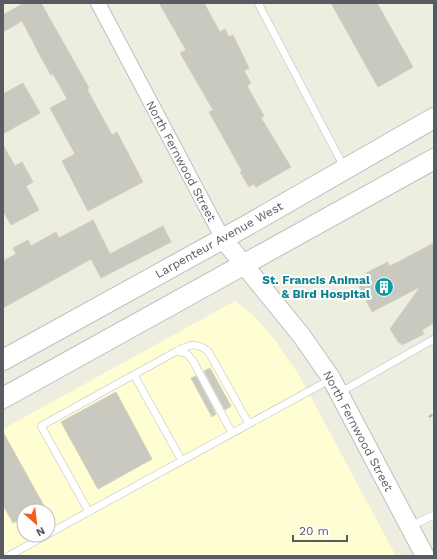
<svg xmlns="http://www.w3.org/2000/svg" width="437" height="559" font-family="'Work Sans',sans-serif">
	<rect width="100%" height="100%" fill="#edede0"/>
	<!-- commercial -->
	<path fill="#fffed3" fill-rule="evenodd" d="M235,301L254,316L275,340L299,375L396,556H3V429ZM24,511H48V535H24Z"/>
	<!-- building -->
	<g fill="#cac9bf" stroke="#d2d0be">
		<path d="M24,3H41L89,88L87,89L112,135L117,132L143,182L88,211L62,161L75,154L50,108L67,99L53,74L51,75L43,61L22,21L3,32V15Z"/>
		<path d="M159,3H204L220,32L225,29L229,37L233,35L249,68L244,71L251,83L247,86L264,116L261,118L291,167L256,187L254,184L249,187L240,172L242,171L209,112L213,110L180,53L186,50Z"/>
		<path d="M331,3H377L413,67L378,87Z"/>
		<path d="M23,83L40,113L3,134V94Z"/>
		<path d="M3,145L15,166L22,162L33,182L26,186L39,210L11,225L3,211Z"/>
		<path d="M93,220L110,254L163,226L171,242L101,278L91,259L3,308V261L16,254L13,248L28,240L31,246L56,232L59,238Z"/>
		<path d="M434,243V323L422,330L424,334L402,345L400,342L399,343L390,329L420,287L372,312L357,282L368,276L366,273L388,262L389,266L396,263Z"/>
		<path d="M210,368L231,406L225,410L204,371Z"/>
		<path d="M196,376L216,414L212,417L191,378Z"/>
		<path d="M116,392L152,459L98,489L61,422Z"/>
		<path d="M3,432L44,506L35,511H24V517L13,523L3,505Z"/>
	</g>
	<g fill="none" stroke-linecap="round" stroke-linejoin="round">
		<defs>
			<g id="service">
				<path d="M258,3L345,169"/>
				<path d="M177,351L187,354L193,361L232,433"/>
				<path d="M134,375L182,461"/>
				<path d="M339,393L434,339"/>
				<path d="M89,512L41,426L177,351C191,344 195,342 208,351L249,424"/>
				<path d="M409,527L434,515"/>
				<path d="M48,534L331,379"/>
				<path d="M8,556L47,535"/>
			</g>
			<path id="minor" d="M98,3L223,239"/>
			<path id="tertiary" d="M223,239L301,335L331,378L425,556"/>
			<g id="secondary">
				<path d="M3,360L246,226L434,118"/>
				<path d="M3,398L434,159"/>
			</g>
		</defs>
		<!-- service casing -->
		<use href="#service" stroke="#bdbec5" stroke-width="8"/>
		<!-- minor casing -->
		<use href="#minor" stroke="#bdbec5" stroke-width="16"/>
		<!-- tertiary casing -->
		<use href="#tertiary" stroke="#bdbec5" stroke-width="20"/>
		<!-- secondary casing -->
		<use href="#secondary" stroke="#bdbfc7" stroke-width="22"/>
		<!-- path -->
		<path stroke="#93c8ad" stroke-width="2.5" stroke-dasharray="4 2" stroke-linecap="butt" d="M429,417L434,414"/>
		<!-- service -->
		<use href="#service" stroke="#fff" stroke-width="7"/>
		<!-- minor -->
		<use href="#minor" stroke="#fff" stroke-width="14"/>
		<!-- tertiary -->
		<use href="#tertiary" stroke="#fff" stroke-width="18"/>
		<!-- secondary -->
		<use href="#secondary" stroke="#fff" stroke-width="20"/>
	</g>
	<!-- icons -->
	<defs>
		<symbol id="building-disc" viewBox="-11 -11 22 22"><circle r="9.5" fill="#0f9aa8" stroke="#fff"/><path d="M-4-6H4V6H1V3H-1V6H-4ZM-2.5-4.3h1.7v1.8h-1.7ZM.8-4.3h1.7v1.8H.8ZM-2.5-1h1.7V.8h-1.7ZM.8-1h1.7V.8H.8Z" fill="#fff"/></symbol>
	</defs>
	<g fill-rule="evenodd">
		<use href="#building-disc" x="373" y="276" width="22" height="22"/>
	</g>
	<g text-anchor="middle" stroke-width="4" stroke-linejoin="round" paint-order="stroke">
		<!-- street labels -->
		<g font-size="12" fill="#595b63" stroke="#fff">
			<text transform="translate(181 161) rotate(62)" y="4">North Fernwood Street</text>
			<text transform="translate(219 240) rotate(-29)" y="4">Larpenteur Avenue West</text>
			<text transform="translate(358 431) rotate(62)" y="4">North Fernwood Street</text>
		</g>
		<!-- culture labels -->
		<g font-size="12" font-weight="bold" fill="#0d838f" stroke="#fff" text-anchor="end">
			<text x="370" y="284">St. Francis Animal<tspan x="370" dy="14">&amp; Bird Hospital</tspan></text>
		</g>
	</g>
	<!-- border -->
	<rect width="437" height="559" fill="none" stroke="#595b63" stroke-width="8"/>
	<!-- north arrow -->
	<g transform="translate(36 523) rotate(152)"><circle r="19" fill="#ffffff" stroke="#bdbdc1"/>
	<path d="M0-3L7 15L0 10L-7 15Z" fill="#f75a1d"/>
	<text y="-6" font-size="11" font-weight="bold" text-anchor="middle" fill="#595b63">N</text>
	</g>
	<!-- scale -->
	<path d="M293 535v6h54v-6" fill="none" stroke="#595b63" stroke-width="2"/>
	<text x="299" y="535" font-size="12" fill="#595b63" stroke="#ffffff" stroke-width="3" paint-order="stroke">20 m</text>
</svg>
